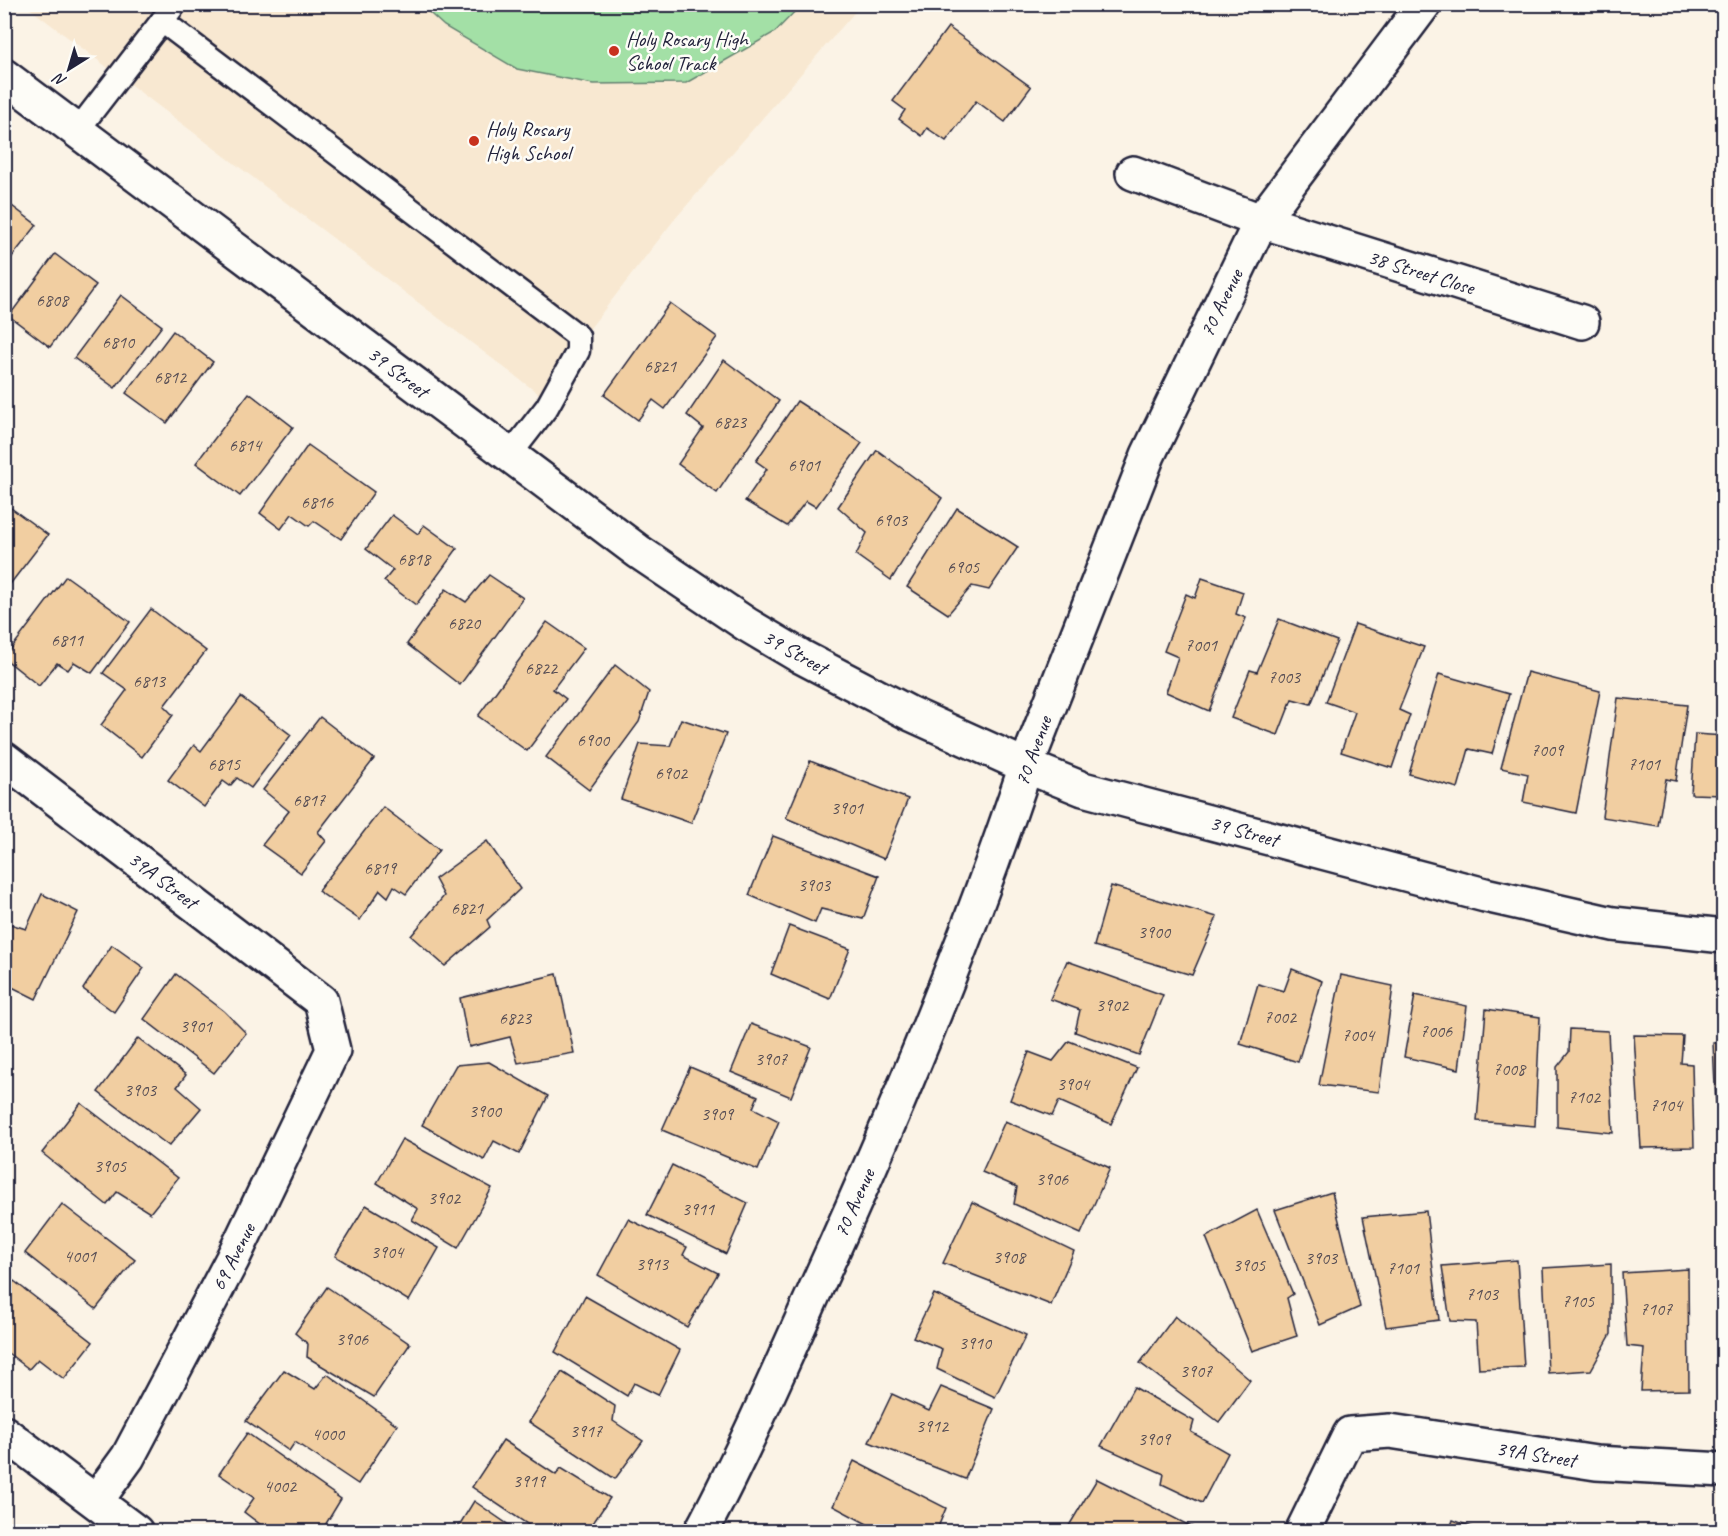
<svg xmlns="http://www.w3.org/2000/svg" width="1728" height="1536" font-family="Caveat,sans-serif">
	<rect width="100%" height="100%" fill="#fbf3e6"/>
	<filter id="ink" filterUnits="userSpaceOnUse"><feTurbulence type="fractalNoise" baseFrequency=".0167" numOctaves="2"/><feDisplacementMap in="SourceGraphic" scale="12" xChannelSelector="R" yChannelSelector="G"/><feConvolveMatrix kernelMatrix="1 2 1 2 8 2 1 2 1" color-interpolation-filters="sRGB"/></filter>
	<g filter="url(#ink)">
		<!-- built -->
		<path fill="#f8e8d1" d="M25,5H861L674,220L539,394Z"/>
		<!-- green -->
		<path fill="#a3e0a6" stroke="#628170" stroke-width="1.5" d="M421,5H801L775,32L686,83L593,84L517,69L444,26Z"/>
		<!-- building -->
		<g fill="#f1cea1" stroke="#22223b" stroke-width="1.5">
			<path d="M948,27L1031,87L1005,122L976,101L946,141L927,128L922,136L899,119L905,110L893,101Z"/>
			<path d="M4,200L37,225L4,267Z"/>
			<path d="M55,254L96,285L50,347L9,316Z"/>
			<path d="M121,295L162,326L115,388L74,358Z"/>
			<path d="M670,303L717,337L665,409L653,400L638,420L604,395Z"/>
			<path d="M173,331L213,362L167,423L126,393Z"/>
			<path d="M724,360L779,401L717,493L678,464L703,428L687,415Z"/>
			<path d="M249,393L293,427L240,496L196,463Z"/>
			<path d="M797,401L862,443L816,507L806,501L787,526L745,501L767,469L756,461Z"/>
			<path d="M308,445L374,492L341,539L314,521L309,526L292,514L281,529L260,513Z"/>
			<path d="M877,450L942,498L891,580L856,555L867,533L838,507Z"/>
			<path d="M4,503L48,535L4,592Z"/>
			<path d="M957,508L1018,547L989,590L972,586L948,614L907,587Z"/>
			<path d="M392,515L418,534L424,525L457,549L416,605L384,581L393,570L366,549Z"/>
			<path d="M489,575L523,598L460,685L407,644L446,589L466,602Z"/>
			<path d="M66,576L130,622L92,673L74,662L68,670L57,663L39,686L4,658Z"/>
			<path d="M1202,578L1243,592L1236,614L1246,618L1209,711L1166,692L1178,657L1164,651L1186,594L1195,598Z"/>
			<path d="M151,609L206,651L164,706L173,715L142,757L101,725L127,690L103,673Z"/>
			<path d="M1279,619L1337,641L1311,704L1292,699L1278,735L1231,718L1250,670L1257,672Z"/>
			<path d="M547,622L584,648L553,689L566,699L527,751L478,716Z"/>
			<path d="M1355,624L1424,647L1399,710L1410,715L1392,768L1341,752L1355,712L1326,702Z"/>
			<path d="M615,665L649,692L639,722L589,790L546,757Z"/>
			<path d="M1527,672L1600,691L1576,813L1523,802L1528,774L1501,768Z"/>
			<path d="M1439,674L1509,694L1492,754L1469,749L1458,788L1409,774Z"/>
			<path d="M241,697L291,735L251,788L237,778L230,786L223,781L204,807L168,780L194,745L201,751Z"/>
			<path d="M1618,698L1687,705L1676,781L1666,779L1658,826L1602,817Z"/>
			<path d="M320,717L374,759L318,832L326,841L301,873L262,845L289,811L263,790Z"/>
			<path d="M681,719L726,734L691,823L621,799L640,744L670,746Z"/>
			<path d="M1695,734L1724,736V795L1691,794Z"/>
			<path d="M810,761L908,799L884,859L786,818Z"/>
			<path d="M383,807L439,850L406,894L394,886L388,897L380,890L360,920L318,891Z"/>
			<path d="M773,836L879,876L863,919L821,909L815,923L749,895Z"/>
			<path d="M487,841L520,889L487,920L490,927L445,966L411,936L444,896L435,879Z"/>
			<path d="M1111,886L1217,917L1192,975L1094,946Z"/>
			<path d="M42,894L78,912L36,999L4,983V922L26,929Z"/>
			<path d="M789,926L850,949L830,999L771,974Z"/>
			<path d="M112,945L144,968L114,1012L83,989Z"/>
			<path d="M1067,961L1163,995L1139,1055L1075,1032L1080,1010L1050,999Z"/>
			<path d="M1292,969L1322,981L1298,1062L1240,1044L1258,984L1284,991Z"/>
			<path d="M176,974L224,1011L246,1033L214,1073L144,1019Z"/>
			<path d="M557,974L574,1053L518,1063L510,1037L469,1047L460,998Z"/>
			<path d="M1341,975L1393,986L1379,1092L1319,1085Z"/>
			<path d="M1415,995L1467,1006L1459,1069L1404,1057Z"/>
			<path d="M1486,1009L1540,1017L1535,1126L1477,1121Z"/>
			<path d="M751,1024L811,1047L791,1097L731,1072Z"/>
			<path d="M1570,1029L1608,1031L1613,1133L1557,1127V1067L1569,1052Z"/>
			<path d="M1634,1035L1683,1036L1681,1063L1692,1064L1694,1147L1641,1148Z"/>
			<path d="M138,1038L186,1075L177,1087L201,1108L169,1146L98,1092Z"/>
			<path d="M1069,1041L1137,1068L1111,1124L1059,1101L1052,1116L1010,1100L1029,1052L1053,1061Z"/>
			<path d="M1713,1043H1724V1148H1718Z"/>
			<path d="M489,1062L548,1096L519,1154L494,1141L484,1160L422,1125L456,1065Z"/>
			<path d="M690,1067L758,1096L753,1108L779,1121L758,1170L662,1130Z"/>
			<path d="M81,1103L178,1178L150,1213L117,1192L107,1205L42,1153Z"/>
			<path d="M1005,1121L1110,1168L1081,1234L1014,1204L1017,1187L982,1172Z"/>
			<path d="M402,1139L492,1188L458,1248L412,1220L418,1209L377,1183Z"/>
			<path d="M672,1165L748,1203L726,1254L647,1215Z"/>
			<path d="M1332,1192L1360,1307L1320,1325L1275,1210Z"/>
			<path d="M972,1202L1074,1251L1051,1305L943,1263Z"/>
			<path d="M62,1204L135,1260L96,1309L25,1253Z"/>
			<path d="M366,1205L439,1248L409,1301L335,1256Z"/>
			<path d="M1257,1210L1293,1294L1287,1298L1297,1336L1252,1351L1206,1237Z"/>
			<path d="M1426,1211L1439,1320L1386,1327L1363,1217Z"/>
			<path d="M628,1219L687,1247L683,1255L718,1273L687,1327L598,1275Z"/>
			<path d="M1517,1260L1524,1367L1479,1369L1476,1322L1450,1321L1442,1266Z"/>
			<path d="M1611,1264V1334L1591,1370L1548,1373L1543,1268Z"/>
			<path d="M1688,1269L1689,1390L1641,1391L1644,1348L1627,1346L1622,1273Z"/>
			<path d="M14,1281L93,1342L64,1379L38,1359L29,1369L4,1350V1282L10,1286Z"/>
			<path d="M327,1287L410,1344L374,1397L307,1357L308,1344L295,1333Z"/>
			<path d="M934,1294L1026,1335L995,1397L937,1369L942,1349L913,1337Z"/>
			<path d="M585,1296L680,1350L658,1395L634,1383L627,1396L555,1352Z"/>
			<path d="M1175,1316L1250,1380L1219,1422L1140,1363Z"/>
			<path d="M284,1370L315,1389L327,1374L397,1425L358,1484L295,1442L289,1451L246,1421Z"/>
			<path d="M562,1372L615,1406L613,1421L643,1441L615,1479L529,1422Z"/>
			<path d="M941,1387L994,1409L965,1479L869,1442L892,1394L929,1411Z"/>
			<path d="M1134,1387L1194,1421L1191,1432L1228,1453L1202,1503L1162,1484L1164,1474L1101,1446Z"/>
			<path d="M247,1433L341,1499L321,1532H270L244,1512L254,1498L219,1474Z"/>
			<path d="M503,1440L556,1475L561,1468L610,1498L587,1532H559L550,1525L547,1532H539L472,1487Z"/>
			<path d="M854,1461L946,1508L936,1532H865L867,1524L833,1506Z"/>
			<path d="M1097,1479L1196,1529L1194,1532H1072L1067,1529Z"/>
			<path d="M474,1501L519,1532H455Z"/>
			<path d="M1453,1520L1485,1532H1449Z"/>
		</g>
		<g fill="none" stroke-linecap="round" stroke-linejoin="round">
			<defs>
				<g id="lane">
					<path d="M162,21L578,336V351L547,407L509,456"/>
					<path d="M77,131L175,4"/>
				</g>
				<g id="street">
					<path d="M1133,173L1261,221L1582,322"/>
					<path d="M4,759L321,1001L333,1050L232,1260L128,1457L96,1501"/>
					<path d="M1026,766L1148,455L1261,221L1424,4"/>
					<path d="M4,1433L136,1532"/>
					<path d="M1302,1532L1350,1434L1390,1431L1596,1463L1724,1470"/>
				</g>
				<g id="secondary">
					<path d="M4,76L639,552L746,624L800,656L911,714L1026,766L1083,789L1485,895L1613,924L1724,936"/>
					<path d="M701,1532C745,1449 783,1362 821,1277C897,1110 968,940 1026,766"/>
				</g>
			</defs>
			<!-- lane casing -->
			<use href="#lane" stroke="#22223b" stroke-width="27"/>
			<!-- street casing -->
			<use href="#street" stroke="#22223b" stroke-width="38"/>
			<!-- secondary casing -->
			<use href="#secondary" stroke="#22223b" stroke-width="38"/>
			<!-- lane -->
			<use href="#lane" stroke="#fdfcf7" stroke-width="22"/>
			<!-- street -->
			<use href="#street" stroke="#fdfcf7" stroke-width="33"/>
			<!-- secondary -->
			<use href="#secondary" stroke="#fdfcf7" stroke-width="33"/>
		</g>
	</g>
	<!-- markers -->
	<g fill="#c8321e" stroke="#fdfcf7" stroke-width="2">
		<circle cx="614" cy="51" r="6"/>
		<circle cx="474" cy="141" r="6"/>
	</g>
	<g text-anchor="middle" stroke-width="5" stroke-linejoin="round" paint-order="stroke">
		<!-- number labels -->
		<g font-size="18" fill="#564d54">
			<text x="52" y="306">6808</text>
			<text x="118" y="348">6810</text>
			<text x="660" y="372">6821</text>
			<text x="170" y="383">6812</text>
			<text x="730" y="428">6823</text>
			<text x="245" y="451">6814</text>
			<text x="804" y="471">6901</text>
			<text x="317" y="508">6816</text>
			<text x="891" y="526">6903</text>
			<text x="414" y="565">6818</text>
			<text x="963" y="573">6905</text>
			<text x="464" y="629">6820</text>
			<text x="67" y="646">6811</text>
			<text x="1201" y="651">7001</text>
			<text x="541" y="674">6822</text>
			<text x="1284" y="683">7003</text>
			<text x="149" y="687">6813</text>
			<text x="593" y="746">6900</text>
			<text x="1547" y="756">7009</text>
			<text x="224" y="770">6815</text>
			<text x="1644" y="770">7101</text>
			<text x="671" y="779">6902</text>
			<text x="309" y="806">6817</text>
			<text x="847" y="814">3901</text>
			<text x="380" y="874">6819</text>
			<text x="814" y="891">3903</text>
			<text x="467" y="914">6821</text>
			<text x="1154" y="938">3900</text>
			<text x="1112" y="1011">3902</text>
			<text x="1280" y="1023">7002</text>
			<text x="515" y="1024">6823</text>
			<text x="196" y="1032">3901</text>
			<text x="1436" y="1037">7006</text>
			<text x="1358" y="1041">7004</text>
			<text x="771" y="1065">3907</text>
			<text x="1509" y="1075">7008</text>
			<text x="1073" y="1090">3904</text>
			<text x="140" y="1096">3903</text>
			<text x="1584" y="1103">7102</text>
			<text x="1666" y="1111">7104</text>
			<text x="485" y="1117">3900</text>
			<text x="717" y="1120">3909</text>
			<text x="110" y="1172">3905</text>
			<text x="1052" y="1185">3906</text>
			<text x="444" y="1204">3902</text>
			<text x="698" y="1215">3911</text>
			<text x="387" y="1258">3904</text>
			<text x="80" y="1262">4001</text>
			<text x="1009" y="1263">3908</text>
			<text x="1321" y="1264">3903</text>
			<text x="652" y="1270">3913</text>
			<text x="1249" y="1271">3905</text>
			<text x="1403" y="1274">7101</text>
			<text x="1482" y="1300">7103</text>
			<text x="1578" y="1307">7105</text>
			<text x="1656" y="1315">7107</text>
			<text x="352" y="1345">3906</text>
			<text x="975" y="1349">3910</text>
			<text x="1196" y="1377">3907</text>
			<text x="932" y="1432">3912</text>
			<text x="586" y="1437">3917</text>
			<text x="328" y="1440">4000</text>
			<text x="1154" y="1445">3909</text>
			<text x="529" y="1487">3919</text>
			<text x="280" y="1492">4002</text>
		</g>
		<!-- poi labels -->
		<g font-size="21" fill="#22223b" stroke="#fdfcf7" text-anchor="start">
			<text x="626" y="46">Holy Rosary High<tspan x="626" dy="24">School Track</tspan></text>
			<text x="486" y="136">Holy Rosary<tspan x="486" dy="24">High School</tspan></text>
		</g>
		<!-- street labels -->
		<g font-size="21" fill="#22223b" stroke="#fdfcf7">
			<text transform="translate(1421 272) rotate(17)" y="7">38 Street Close</text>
			<text transform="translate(1221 303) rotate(-64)" y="7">70 Avenue</text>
			<text transform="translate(398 372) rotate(37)" y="7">39 Street</text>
			<text transform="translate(795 652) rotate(29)" y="7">39 Street</text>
			<text transform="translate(1033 751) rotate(-70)" y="7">70 Avenue</text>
			<text transform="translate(1244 831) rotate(15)" y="7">39 Street</text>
			<text transform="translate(163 880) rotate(37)" y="7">39A Street</text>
			<text transform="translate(854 1203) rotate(-66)" y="7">70 Avenue</text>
			<text transform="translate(233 1257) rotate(-63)" y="7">69 Avenue</text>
			<text transform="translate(1536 1454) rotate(9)" y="7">39A Street</text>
		</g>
	</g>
	<!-- margin -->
	<rect width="1728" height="1536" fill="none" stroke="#fdfcf7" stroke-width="24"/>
	<rect x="12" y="12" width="1704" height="1512" fill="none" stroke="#22223b" stroke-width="2" filter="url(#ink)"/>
	<!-- north arrow -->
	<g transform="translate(69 69) rotate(217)" stroke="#fdfcf7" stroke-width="4.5" paint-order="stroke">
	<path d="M0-4.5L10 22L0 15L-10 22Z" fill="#22223b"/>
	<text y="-9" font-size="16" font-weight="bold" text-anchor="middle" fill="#22223b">N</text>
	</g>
</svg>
